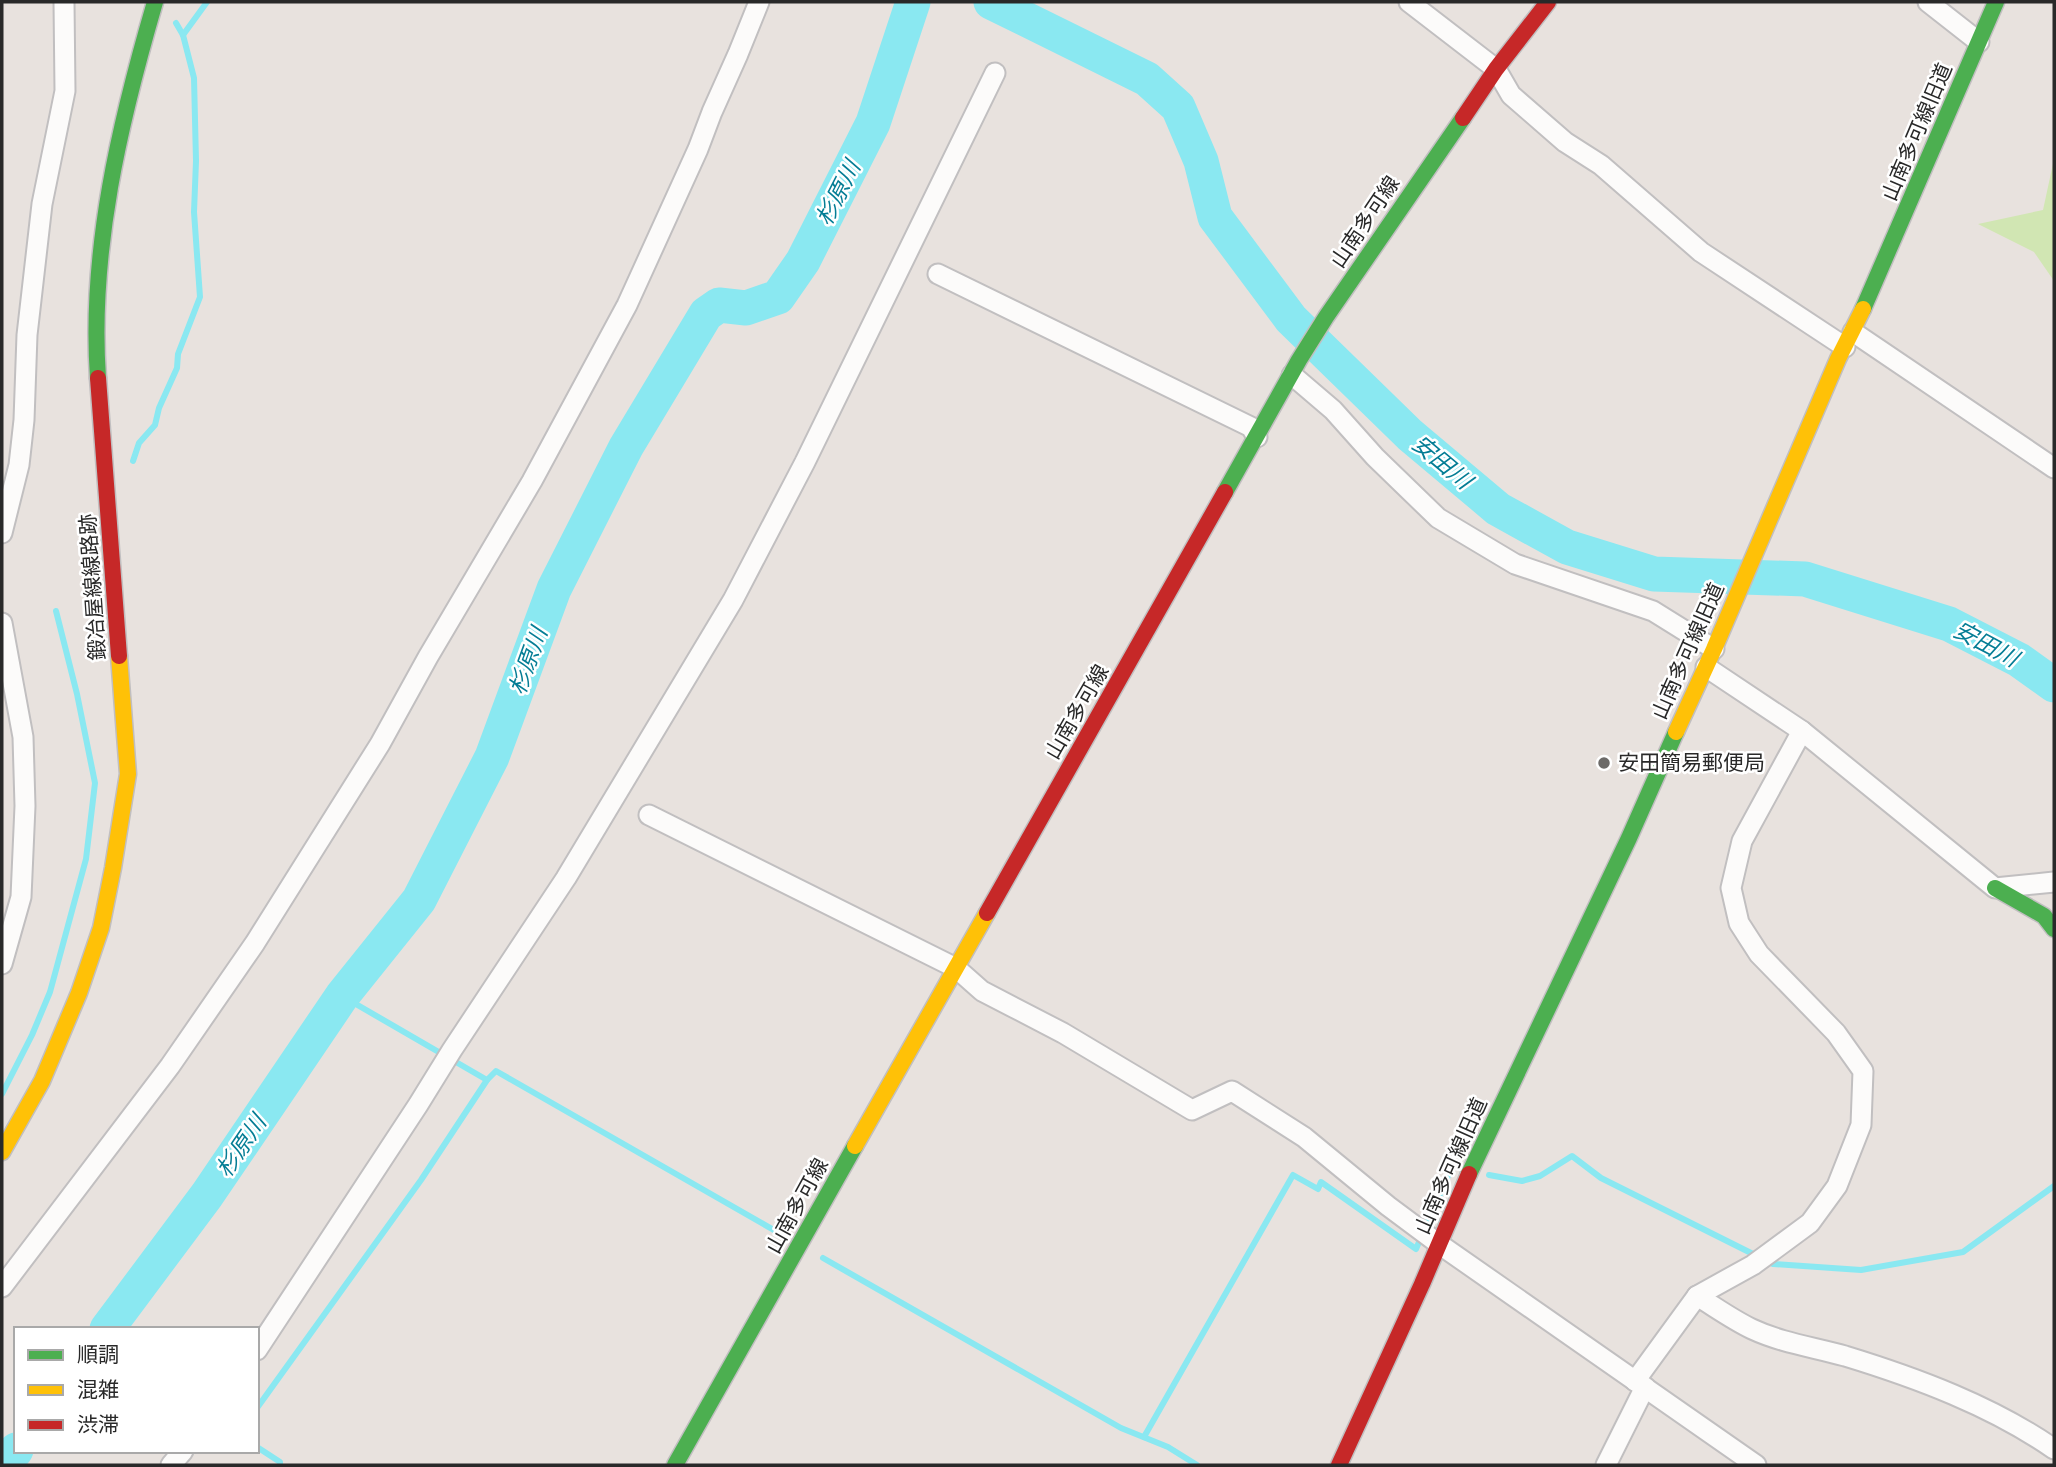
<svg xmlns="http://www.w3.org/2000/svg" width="2056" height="1467" font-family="Overpass,'Noto Sans JP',sans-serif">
	<rect width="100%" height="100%" fill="#e8e2de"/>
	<!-- green -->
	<path fill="#d1e6b3" d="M2054,159V281L2034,252L1978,224L2043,210Z"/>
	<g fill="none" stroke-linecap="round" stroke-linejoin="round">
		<!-- stream -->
		<g stroke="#8ae8f1" stroke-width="6">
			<path d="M183,35L207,2"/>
			<path d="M133,461L139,443L155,425L159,408L177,368L178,354L200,297L194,212L196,161L194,78L183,35L176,23"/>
			<path d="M342,996L487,1080L496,1071L779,1233"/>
			<path d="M2,1094L32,1035L50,992L86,859L95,783L77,694L56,611"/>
			<path d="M1489,1175L1522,1181L1540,1176L1572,1156L1601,1178L1773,1264L1861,1270L1963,1252L2054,1186"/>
			<path d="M823,1258L1121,1428L1168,1447L1197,1465"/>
			<path d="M257,1408L421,1180L487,1080"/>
			<path d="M1144,1437L1293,1175L1318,1189L1321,1182L1416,1249L1454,1162"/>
			<path d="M257,1447L280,1462V1465"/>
		</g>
		<!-- river -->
		<g stroke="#8ae8f1" stroke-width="35">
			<path d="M991,2L1147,79L1178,107L1201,161L1215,217L1291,319L1410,435L1498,509L1567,547L1654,574L1805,579L1949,624L2019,660L2054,685"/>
			<path d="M107,1329L207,1195L342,996L419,900L492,757L554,589L626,447L706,314L719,305L746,308L778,297L803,261L873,123L913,2"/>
			<path d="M4,1465L16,1450"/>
		</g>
		<defs>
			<g id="street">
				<path d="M1409,2L1496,69L1511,95L1565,142L1601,165L1701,252L1845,347"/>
				<path d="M1928,2L1979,42"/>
				<path d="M938,274L1251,427L1257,437"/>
				<path d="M1853,332L2054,468"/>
				<path d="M1292,375L1333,410L1375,457L1438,518L1515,564L1653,611L1714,649"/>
				<path d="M2,533L19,465L24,420L27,335L42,204L65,91L64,2"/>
				<path d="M2,623L23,737L25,806L21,897L2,964"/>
				<path d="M1706,667L1802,731L1995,888L2054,882"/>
				<path d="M649,815L956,968L982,991L1063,1033L1192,1110L1232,1091L1304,1137L1388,1206L1439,1244L1756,1465"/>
				<path d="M2,1287L170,1066L255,943L380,744L428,657L532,481L627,305L698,149L712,112L738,54L759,2"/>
				<path d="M1697,1296C1715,1307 1733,1320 1752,1329C1782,1343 1813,1347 1845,1356C1917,1378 1992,1406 2054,1449"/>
				<path d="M257,1350L418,1105L452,1050L566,878L733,600L805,462L995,73"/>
				<path d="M1635,1381L1697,1296L1753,1265L1810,1223L1837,1186L1861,1125L1863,1071L1836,1033L1759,954L1739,923L1731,888L1742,841L1802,731"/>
				<path d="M171,1465L183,1451"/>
				<path d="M1606,1465L1645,1387"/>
			</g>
			<g id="fast">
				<path d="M1863,309L1996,2"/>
				<path d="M98,378C89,251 120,122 155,2"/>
				<path d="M1225,492L1299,360L1326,317L1463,118"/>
				<path d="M1995,888L2044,916L2054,929"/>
				<path d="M1469,1174L1629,838L1676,732"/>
				<path d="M675,1465L855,1146"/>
			</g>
			<g id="slow">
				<path d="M1676,732L1714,649L1838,359L1863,309"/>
				<path d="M855,1146L987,913"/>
				<path d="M2,1152L42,1081L79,993L101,928L113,868L128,774L119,656"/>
			</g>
			<g id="jam">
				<path d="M1463,118L1496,69L1548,2"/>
				<path d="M98,378L119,656"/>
				<path d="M987,913L1225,492"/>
				<path d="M1339,1465L1422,1284L1469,1174"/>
			</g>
		</defs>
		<!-- street casing -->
		<use href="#street" stroke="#c1bfc0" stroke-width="23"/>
		<!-- fast casing -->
		<use href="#fast" stroke="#c1bfc0" stroke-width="19"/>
		<!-- slow casing -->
		<use href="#slow" stroke="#c1bfc0" stroke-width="19"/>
		<!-- jam casing -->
		<use href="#jam" stroke="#c1bfc0" stroke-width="19"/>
		<!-- street -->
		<use href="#street" stroke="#fcfbfa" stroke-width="19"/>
		<!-- fast -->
		<use href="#fast" stroke="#4caf50" stroke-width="16"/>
		<!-- slow -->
		<use href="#slow" stroke="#ffc107" stroke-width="16"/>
		<!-- jam -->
		<use href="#jam" stroke="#c62828" stroke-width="16"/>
	</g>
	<!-- markers -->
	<circle fill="#6c6a68" stroke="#fff" stroke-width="2.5" cx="1604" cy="763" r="7"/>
	<g text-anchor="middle" stroke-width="5" stroke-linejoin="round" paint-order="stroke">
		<!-- street labels -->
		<g font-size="21" fill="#292929" stroke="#fff">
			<text transform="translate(1917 132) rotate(-67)" y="7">山南多可線旧道</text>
			<text transform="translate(1365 222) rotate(-56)" y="7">山南多可線</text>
			<text transform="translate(93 587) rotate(-94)" y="7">鍛冶屋線線路跡</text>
			<text transform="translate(1688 651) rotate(-66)" y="7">山南多可線旧道</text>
			<text transform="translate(1077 712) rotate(-60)" y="7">山南多可線</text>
			<text transform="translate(1451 1166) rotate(-66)" y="7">山南多可線旧道</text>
			<text transform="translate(797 1206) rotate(-61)" y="7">山南多可線</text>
		</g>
		<!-- poi labels -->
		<g font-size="21" fill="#292929" stroke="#fff" text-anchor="start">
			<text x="1618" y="770">安田簡易郵便局</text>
		</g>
		<!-- water labels -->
		<g font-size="23" font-style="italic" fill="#047d95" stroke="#fff">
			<text transform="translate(838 193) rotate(-63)" y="8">杉原川</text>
			<text transform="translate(1442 462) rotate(40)" y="8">安田川</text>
			<text transform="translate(1986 644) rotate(28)" y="8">安田川</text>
			<text transform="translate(528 661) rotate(-70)" y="8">杉原川</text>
			<text transform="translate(241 1146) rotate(-56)" y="8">杉原川</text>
		</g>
	</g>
	<!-- border -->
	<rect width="2056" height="1467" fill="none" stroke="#292929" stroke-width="7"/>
	<!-- legend -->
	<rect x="14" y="1327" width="245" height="126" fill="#ffffff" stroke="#a9a9a9" stroke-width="2"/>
	<rect x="28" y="1350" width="35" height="10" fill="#4caf50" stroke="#a9a9a9" stroke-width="2"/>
	<text x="77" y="1362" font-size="21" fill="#292929">順調</text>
	<rect x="28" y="1385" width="35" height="10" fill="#ffc107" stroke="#a9a9a9" stroke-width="2"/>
	<text x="77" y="1397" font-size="21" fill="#292929">混雑</text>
	<rect x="28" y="1420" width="35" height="10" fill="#c62828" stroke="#a9a9a9" stroke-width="2"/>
	<text x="77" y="1432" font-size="21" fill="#292929">渋滞</text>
</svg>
